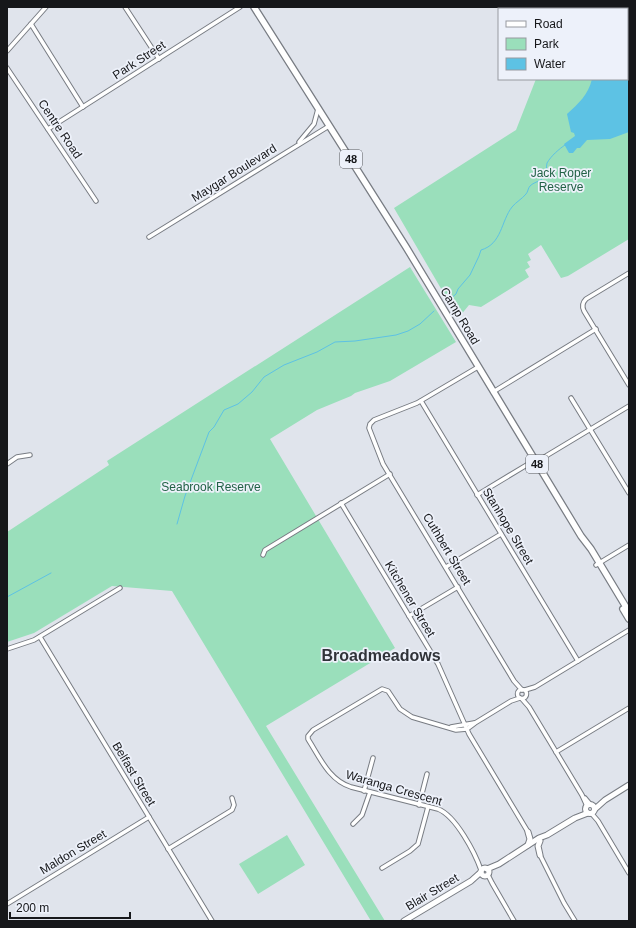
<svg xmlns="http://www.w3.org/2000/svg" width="636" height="928" font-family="Helvetica,sans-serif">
	<rect width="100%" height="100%" fill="#e0e4ec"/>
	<!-- green -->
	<g fill="#9adfbb">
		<path d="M564,7H629V239L568,276L561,278L541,245L528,254L531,260L527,262L530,267L525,270L529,277L481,307L469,305L460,316H457L394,208L516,130L536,79H627V9H563Z"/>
		<path d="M410,267L456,342L390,381L355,393L351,396L317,410L270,439L395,648L266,726L385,921H371L172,591L112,586L34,633L7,642V532L109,465L107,461Z"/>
		<path d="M287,835L305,865L258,894L239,864Z"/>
	</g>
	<!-- water -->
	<path fill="#5dc2e4" d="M583,7H629V132L610,139L587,140L580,148H577L573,153H569L564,144L575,136L574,133L571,132L567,114C579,103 588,95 592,79H627V9H583Z"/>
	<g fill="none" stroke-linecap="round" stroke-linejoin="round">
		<!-- stream -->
		<g stroke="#5dc2e4" stroke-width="1">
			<path d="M449,300L456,294L458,289L470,275L479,256L481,250C502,244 501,221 512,207C516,202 522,199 526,194C528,192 528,188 530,186C535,181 542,182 545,175C547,172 546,167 547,163C551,156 559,149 565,145"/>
			<path d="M177,524L185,496L209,432L214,427L224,410L238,404L252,392L264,377L284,365L317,352L335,342L355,341L396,335L408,331L420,324L434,311"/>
			<path d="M7,597L51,573"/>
		</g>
		<defs>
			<g id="street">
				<path d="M125,7L159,59"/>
				<path d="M31,24L83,107"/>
				<path d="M7,51L46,7"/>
				<path d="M7,68L96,201"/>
				<path d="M48,129L240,7"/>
				<path d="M299,142L314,124L318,109"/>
				<path d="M149,237L329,126"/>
				<path d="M629,273L586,299C582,303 582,307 584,311L629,385"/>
				<path d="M478,367L417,403L374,420L370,424L369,428L383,464L514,681L522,690"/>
				<path d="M493,392L596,329"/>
				<path d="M571,398L629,493"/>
				<path d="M421,401L578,661"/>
				<path d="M536,462L629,406"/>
				<path d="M7,464L17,457L30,455"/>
				<path d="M477,495L535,460"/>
				<path d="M341,503L438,664L469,734L528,832"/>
				<path d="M263,555L265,550L390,474"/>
				<path d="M596,565L629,545"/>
				<path d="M446,567L501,534"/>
				<path d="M409,616L458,587"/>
				<path d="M40,637L212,921"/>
				<path d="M7,649L34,640L120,588"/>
				<circle cx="522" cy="694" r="4.5"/>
				<path d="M525,690L535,687L629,630"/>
				<path d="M522,699L529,707L582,795L587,806"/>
				<path d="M451,727L474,723"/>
				<path d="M556,752L629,708"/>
				<path d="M364,791L373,758"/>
				<path d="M585,798L590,804"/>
				<path d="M419,805L427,774"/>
				<path d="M592,814L598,821L629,873"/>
				<path d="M353,824L362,815L370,792"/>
				<path d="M168,849L232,810L234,805L232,798"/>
				<path d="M540,855L564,903L575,921"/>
				<path d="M382,868L410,851L418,844L428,807"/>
				<path d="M481,870C475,853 456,816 438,809L351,787C329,780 320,758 308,739V736L313,730L382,689L388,691L400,709L412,717L456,730L467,729L475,723L511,701L520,698"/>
				<path d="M488,875L492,883L514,921"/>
				<path d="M7,904L149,817"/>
			</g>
			<g id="secondary">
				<circle cx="590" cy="809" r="4.5"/>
				<path d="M595,809L605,800L629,785"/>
				<path d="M540,841L538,846L540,855"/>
				<path d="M528,845L530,839L528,832"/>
				<circle cx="485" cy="872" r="4"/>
				<path d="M487,869L499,864L539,838L547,835L575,818L588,813"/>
				<path d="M404,921L471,881L481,872"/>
			</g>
			<g id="primary">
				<path d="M254,7L406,247L581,536L591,549L629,612"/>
				<path d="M623,609L629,619"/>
			</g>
		</defs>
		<!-- street casing -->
		<use href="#street" stroke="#787c83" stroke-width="5.5"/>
		<!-- secondary casing -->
		<use href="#secondary" stroke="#787c83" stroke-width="7"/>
		<!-- primary casing -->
		<use href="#primary" stroke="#787c83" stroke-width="8"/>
		<!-- street -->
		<use href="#street" stroke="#fff" stroke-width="3.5"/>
		<!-- secondary -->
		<use href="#secondary" stroke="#fff" stroke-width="5"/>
		<!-- primary -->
		<use href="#primary" stroke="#fff" stroke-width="5.5"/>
	</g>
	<g text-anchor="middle" stroke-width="3.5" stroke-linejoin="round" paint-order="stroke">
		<!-- shield labels -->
		<g fill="#edf1fa" stroke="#56585d" stroke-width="1">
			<rect x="340" y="150" width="22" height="18" rx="3"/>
			<rect x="526" y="455" width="22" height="18" rx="3"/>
		</g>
		<g font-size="11" font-weight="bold" fill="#16171a">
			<text x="351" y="163">48</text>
			<text x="537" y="468">48</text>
		</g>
		<!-- street labels -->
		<g font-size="12" fill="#16171a" stroke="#edf1fa">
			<text transform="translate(139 60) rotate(-33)" y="4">Park Street</text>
			<text transform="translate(60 129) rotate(56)" y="4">Centre Road</text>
			<text transform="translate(234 173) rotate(-32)" y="4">Maygar Boulevard</text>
			<text transform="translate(460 316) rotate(59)" y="4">Camp Road</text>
			<text transform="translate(508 526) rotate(59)" y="4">Stanhope Street</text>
			<text transform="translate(447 549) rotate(59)" y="4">Cuthbert Street</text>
			<text transform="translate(410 599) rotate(59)" y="4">Kitchener Street</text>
			<text transform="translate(134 774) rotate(59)" y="4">Belfast Street</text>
			<text transform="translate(394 788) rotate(16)" y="4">Waranga Crescent</text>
			<text transform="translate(73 852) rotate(-31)" y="4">Maldon Street</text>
			<text transform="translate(432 892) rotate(-31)" y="4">Blair Street</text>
		</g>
		<!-- park labels -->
		<g font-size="12" fill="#226246" stroke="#edf1fa">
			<text x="561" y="177">Jack Roper<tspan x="561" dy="14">Reserve</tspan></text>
			<text x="211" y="491">Seabrook Reserve</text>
		</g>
		<!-- district labels -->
		<g font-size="16" font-weight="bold" fill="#303339" stroke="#edf1fa">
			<text x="381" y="661">Broadmeadows</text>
		</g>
	</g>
	<!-- border -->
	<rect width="636" height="928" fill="none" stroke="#16171a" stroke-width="16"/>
	<!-- legend -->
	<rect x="498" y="8" width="130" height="72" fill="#edf1fa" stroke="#979aa0"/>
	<rect x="506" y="21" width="20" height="6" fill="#ffffff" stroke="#979aa0"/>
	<text x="534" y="28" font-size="12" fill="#16171a">Road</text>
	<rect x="506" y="38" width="20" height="12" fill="#9adfbb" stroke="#979aa0"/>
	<text x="534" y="48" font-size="12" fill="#16171a">Park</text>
	<rect x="506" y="58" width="20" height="12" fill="#5dc2e4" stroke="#979aa0"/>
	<text x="534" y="68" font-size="12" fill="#16171a">Water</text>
	<!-- scale -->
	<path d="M10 912v6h120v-6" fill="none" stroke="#16171a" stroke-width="2"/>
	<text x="16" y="912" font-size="12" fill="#16171a" stroke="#edf1fa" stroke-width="3" paint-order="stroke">200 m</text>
</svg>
